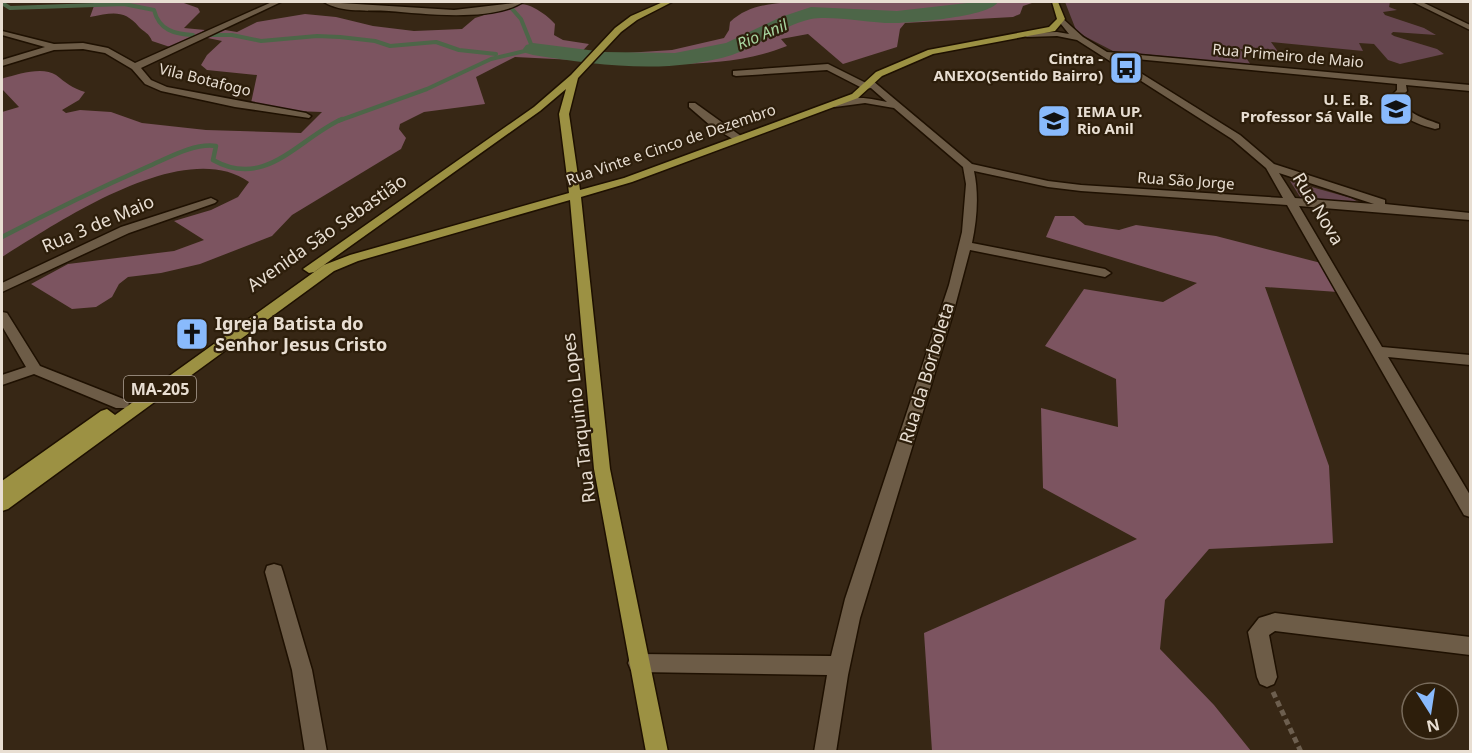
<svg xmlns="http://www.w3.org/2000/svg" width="1472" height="753" font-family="'Noto Sans',sans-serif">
	<rect width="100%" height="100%" fill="#372715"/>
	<!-- green -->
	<g fill="#66464f">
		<path d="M1065,2H1390L1389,7L1397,10L1383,12L1385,15L1424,28L1436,35L1393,32L1391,34L1394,36L1437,49L1444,54L1400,64L1388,60L1374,44L1359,43L1363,51L1271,42L1279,53L1240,49L1251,65L1113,51L1086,37L1076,30Z"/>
		<path d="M1290,181L1351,198L1362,204L1302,200Z"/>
	</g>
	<!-- forest -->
	<g fill="#7c5460">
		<path d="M181,2L198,8L200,12L184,28L205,30L191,39L170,47L152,41C149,33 144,32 139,27C124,9 112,13 90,17L95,3Z"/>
		<path d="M790,2H1035L1023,6L1020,14L1013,17L905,23L900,29L897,47L843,64L808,34L781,39L787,46C730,69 664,64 604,62L610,54L672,50L724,38L729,30L730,22C747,6 767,4 790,2Z"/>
		<path d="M520,4C532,4 547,15 555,24L554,35L563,40L589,44L574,60L515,57L476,77L485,104L424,112L400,124L399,129L406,138L401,149L292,215L272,236L200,264L161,273L128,277L119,284L112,297L96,307L72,309L31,284L68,264L174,251L204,240L174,221L211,210L238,197L249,182C184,136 59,222 2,257V112L19,107L2,89V79L4,78C18,74 43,66 56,75C66,83 72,88 85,92L79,100L62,110L66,113L80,110L111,112L142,123L206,130L301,133L322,112L294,111L251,103L257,75L207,70L201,65L207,55L222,41L203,37L219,29L237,32L257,22L305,14L336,17L373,26L414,31L462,29L475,18Z"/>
		<path d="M1055,216H1074L1085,225L1119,230L1136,225L1216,236L1321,263L1338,292L1265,287L1329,466L1333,543L1209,549L1165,600L1160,649L1214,705L1251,751H932L924,633L1137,539L1043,488L1041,408L1118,427L1116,379L1045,346L1084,289L1163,302L1197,283L1046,237Z"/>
	</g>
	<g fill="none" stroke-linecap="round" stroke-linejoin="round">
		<!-- stream-far1 -->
		<g stroke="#4d6648" stroke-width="4">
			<path d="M506,2L521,19L533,49"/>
			<path d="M2,3L10,8L124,4L154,10C159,30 174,34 193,35"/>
			<path d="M208,35H232L261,41L317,36L340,37L375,41L390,46L436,42L459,50L496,54"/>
			<path d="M338,121L427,89L491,59L533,49"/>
		</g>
		<!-- stream -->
		<path stroke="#4d6648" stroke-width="4.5" d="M2,237C50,212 97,189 147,167C168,158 193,143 216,146L213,160C266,190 299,138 342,119"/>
		<!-- river -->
		<path fill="#4d6648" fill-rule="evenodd" d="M976,2H998C988,17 917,22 897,23C873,24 833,15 811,19C783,25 759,46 732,55C667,75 598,65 533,55L526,53L523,49L526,45L533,43L604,52L675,53L726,43L781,17L811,7L897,11Z"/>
		<defs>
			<g id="minor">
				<path d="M272,2H281L141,68L151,80L167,87L306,113L311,116L309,118L235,107L161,91L145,84L132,69L105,53L83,49L54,50L2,66V60L45,47L2,35V31L54,44L83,43L108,48L135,63Z"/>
				<path d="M324,2L454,10L523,2C492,22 425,14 389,11C369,10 341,13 324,2Z"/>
				<path d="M1413,2H1422L1470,25V30Z"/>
				<path d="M1061,17L1083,37L1107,52L1470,85V91L1406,85L1407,91L1402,96C1404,114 1424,118 1439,124V128L1435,129C1417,124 1394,117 1392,95L1397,90V84L1115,57L1240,135L1274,164L1385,200V204L1470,213V220L1299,206L1382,347L1470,355V365L1388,357L1470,495V517L1464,515L1287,205L1081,191L1048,187L974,171C979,195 977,219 972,243L1105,269L1111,273L1105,277L970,250L954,310L860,618L848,675L836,752H814L827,675L638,672L631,670L628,663L631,656L638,654L831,656L845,599L949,285L962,232L966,184L963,167L894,108L865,103L835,107L830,104C845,94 869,98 887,102L871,88L864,89L827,70L736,76L733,75V71L828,64L866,83L873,81L972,164L1048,181L1081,185L1283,198L1266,168L1232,139L1077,40L1057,36L1027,37L1023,35L1027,33L1057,32L1069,34L1057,19ZM1279,173L1374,204L1295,198Z"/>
				<path d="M689,103H695L745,139L736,141L711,126L689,107Z"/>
				<path d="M211,198L217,201L215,203L129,233L2,292V283L121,227Z"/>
				<path d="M2,312L7,313L40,366L126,400L129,404L126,408H116L34,374L2,385V375L26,367L2,326Z"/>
				<path d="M274,564L281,566L283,572L312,670L327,752H305L292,670L265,572L267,566Z"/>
				<path d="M1275,613L1470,637V655L1275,631L1269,635L1277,677L1274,684L1267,687L1260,684L1257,677L1248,632L1259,618Z"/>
			</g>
			<path id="major" d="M663,2H672L637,20L621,32L578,78L569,114L580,190L624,178L852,94L876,72L928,50L1049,27L1057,19L1052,2H1058L1065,19L1055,31L933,54L882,76L858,98L632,182L581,197L610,469L668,752H646L594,469L570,200L358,261L334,271L8,509L2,511V481L101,411L107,409L115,415L324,265L350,255L569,193L559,114L566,89L540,111L314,272L309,273L303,269L534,107L571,75L615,28L631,16Z"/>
		</defs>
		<!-- minor casing -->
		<use href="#minor" stroke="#1e1001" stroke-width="3"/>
		<!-- major casing -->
		<use href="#major" stroke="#1e1001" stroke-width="3"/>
		<!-- path -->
		<path stroke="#6d5f4f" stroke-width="5" stroke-dasharray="6 4" stroke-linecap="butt" d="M1273,692L1301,752"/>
		<!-- minor -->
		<use href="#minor" fill="#6d5c47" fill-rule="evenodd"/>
		<!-- major -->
		<use href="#major" fill="#9c9143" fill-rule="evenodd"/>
	</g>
	<!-- icons -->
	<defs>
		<symbol id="bus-square" viewBox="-11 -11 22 22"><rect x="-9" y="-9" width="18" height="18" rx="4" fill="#89bafc" stroke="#2d1e0b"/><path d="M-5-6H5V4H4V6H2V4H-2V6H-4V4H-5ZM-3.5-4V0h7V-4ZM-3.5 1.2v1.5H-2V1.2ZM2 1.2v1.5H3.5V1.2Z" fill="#111"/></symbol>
		<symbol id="school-square" viewBox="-11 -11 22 22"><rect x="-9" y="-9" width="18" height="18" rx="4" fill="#89bafc" stroke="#2d1e0b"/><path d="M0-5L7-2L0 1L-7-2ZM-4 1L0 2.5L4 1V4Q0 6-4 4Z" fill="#111"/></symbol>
		<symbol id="university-square" viewBox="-11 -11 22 22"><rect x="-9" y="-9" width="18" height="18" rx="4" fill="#89bafc" stroke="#2d1e0b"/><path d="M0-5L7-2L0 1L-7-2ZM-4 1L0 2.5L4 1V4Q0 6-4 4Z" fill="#111"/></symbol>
		<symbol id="church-square" viewBox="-11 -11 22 22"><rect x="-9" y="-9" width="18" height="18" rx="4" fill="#89bafc" stroke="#2d1e0b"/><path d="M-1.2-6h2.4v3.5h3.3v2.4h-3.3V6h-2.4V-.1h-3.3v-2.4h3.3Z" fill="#111"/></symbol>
	</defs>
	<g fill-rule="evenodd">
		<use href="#bus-square" x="1107" y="49" width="38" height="38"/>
		<use href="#school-square" x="1377" y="90" width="38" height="38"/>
		<use href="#university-square" x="1035" y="102" width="38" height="38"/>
		<use href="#church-square" x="173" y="315" width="38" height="38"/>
	</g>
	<g text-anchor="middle" stroke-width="4.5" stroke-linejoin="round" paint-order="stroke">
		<!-- far-street labels -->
		<g font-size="15" fill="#e8ded2" stroke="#2d1e0b">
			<text transform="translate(1288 56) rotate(5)" y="5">Rua Primeiro de Maio</text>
			<text transform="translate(205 80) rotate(14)" y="5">Vila Botafogo</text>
			<text transform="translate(671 145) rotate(-19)" y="5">Rua Vinte e Cinco de Dezembro</text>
			<text transform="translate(1186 181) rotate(4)" y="5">Rua São Jorge</text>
		</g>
		<!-- far-poi labels -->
		<g font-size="15" font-weight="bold" fill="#e8ded2" stroke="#2d1e0b" text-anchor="end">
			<text x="1103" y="64">Cintra -<tspan x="1103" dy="17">ANEXO(Sentido Bairro)</tspan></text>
			<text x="1373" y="105">U. E. B.<tspan x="1373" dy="17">Professor Sá Valle</tspan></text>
			<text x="1077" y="117" text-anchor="start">IEMA UP.<tspan x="1077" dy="17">Rio Anil</tspan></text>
		</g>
		<!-- far-water labels -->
		<g font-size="16" font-style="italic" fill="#a7d49f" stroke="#2d1e0b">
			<text transform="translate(762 34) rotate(-23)" y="6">Rio Anil</text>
		</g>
		<!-- shield labels -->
		<rect fill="#2d1e0b" stroke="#b0a496" stroke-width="1.5" x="124" y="376" width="72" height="26" rx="4.5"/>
		<g font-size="16" font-weight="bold" fill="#e8ded2">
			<text x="160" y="395">MA-205</text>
		</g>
		<!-- street labels -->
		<g font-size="18" fill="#e8ded2" stroke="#2d1e0b">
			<text transform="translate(1318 209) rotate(59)" y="6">Rua Nova</text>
			<text transform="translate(98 224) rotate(-23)" y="6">Rua 3 de Maio</text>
			<text transform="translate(327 233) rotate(-35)" y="6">Avenida São Sebastião</text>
			<text transform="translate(927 373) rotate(-73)" y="6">Rua da Borboleta</text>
			<text transform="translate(579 418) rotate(-97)" y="6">Rua Tarquinio Lopes</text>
		</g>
		<!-- poi labels -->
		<g font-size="18" font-weight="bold" fill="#e8ded2" stroke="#2d1e0b" text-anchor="start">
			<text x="215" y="330">Igreja Batista do<tspan x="215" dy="21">Senhor Jesus Cristo</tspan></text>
		</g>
	</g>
	<!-- border -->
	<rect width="1472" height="753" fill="none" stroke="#e8ded2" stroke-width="6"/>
	<!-- north arrow -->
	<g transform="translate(1430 711) rotate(168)"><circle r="28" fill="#2d1e0b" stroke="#786b5b" stroke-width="1.5"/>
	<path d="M0-4.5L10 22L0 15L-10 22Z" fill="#89bafc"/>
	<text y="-9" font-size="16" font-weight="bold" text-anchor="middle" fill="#e8ded2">N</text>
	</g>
</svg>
